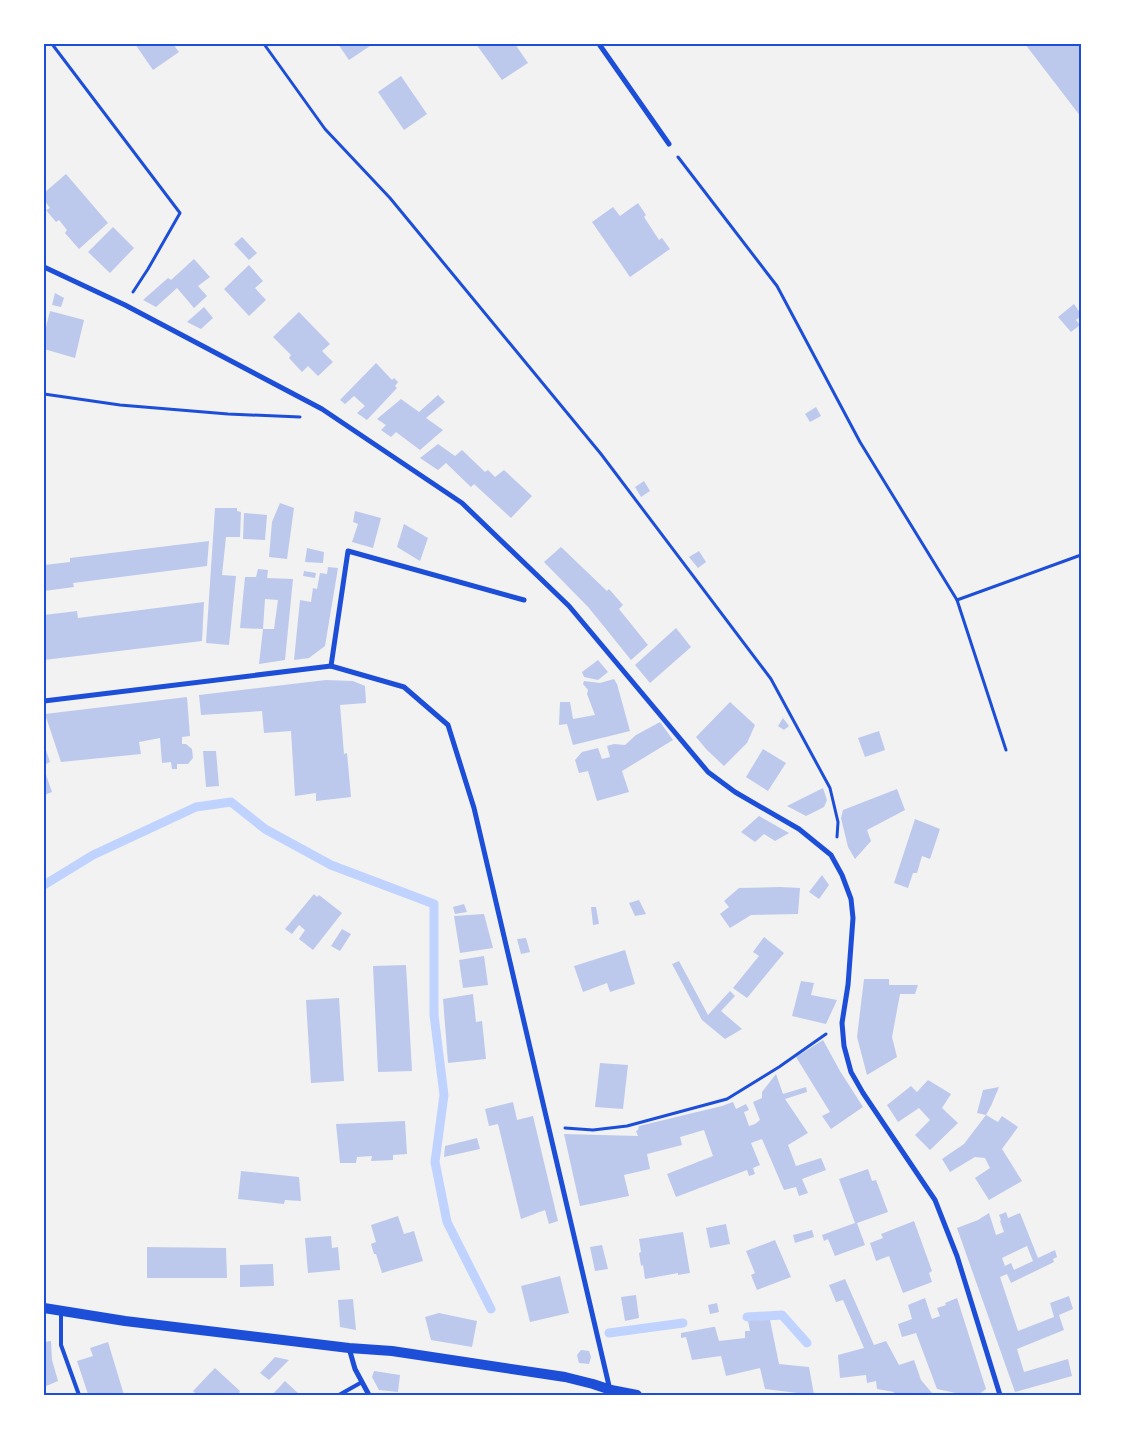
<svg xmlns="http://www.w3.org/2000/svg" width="1125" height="1439" font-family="'Sofia Sans Condensed',sans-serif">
	<rect width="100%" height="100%" fill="#f2f2f2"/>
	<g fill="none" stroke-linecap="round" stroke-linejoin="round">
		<!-- stream -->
		<g stroke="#bfd3fe" stroke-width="9">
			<path d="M44,885L93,855L196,807L231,802L265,829L331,865L434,904V1015L444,1095L435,1162L447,1222L491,1309"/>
			<path d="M747,1317L782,1315L807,1343"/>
			<path d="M609,1333L683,1323"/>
		</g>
	</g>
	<!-- building -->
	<g fill="#bdc9ec" fill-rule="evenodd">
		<path d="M135,44H173L179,52L153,70Z"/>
		<path d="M338,44H373L349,60Z"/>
		<path d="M476,44H515L528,63L502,80Z"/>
		<path d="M1025,44H1078L1081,48V117Z"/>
		<path d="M401,76L427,114L404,130L378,92Z"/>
		<path d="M66,174L108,223L79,249L65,233L67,230L59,220L56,222L46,210L50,208L44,200V193Z"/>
		<path d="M638,203L646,215L644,217L659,240L662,238L670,249L630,277L592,222L613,207L620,216Z"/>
		<path d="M113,227L134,248L110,273L88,252Z"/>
		<path d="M242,237L257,253L249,260L234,244Z"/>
		<path d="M194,259L210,277L198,286L207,296L194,308L177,288L156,307L143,300L168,278L171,280Z"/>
		<path d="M249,265L263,281L255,288L266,300L249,316L224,289Z"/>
		<path d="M55,293L64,298L61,307L52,305Z"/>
		<path d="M1074,304L1081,314V316L1076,320L1080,325L1071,332L1058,317Z"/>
		<path d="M204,307L213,318L201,329L187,322Z"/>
		<path d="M50,311L84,320L75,358L44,349V327H46Z"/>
		<path d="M299,312L330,344L322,351L333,362L318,376L308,366L302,372L289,358L291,355L273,337Z"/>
		<path d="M376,363L392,380L394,378L398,382L395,386L397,388L367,420L357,413L365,406L354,396L345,404L340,400Z"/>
		<path d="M438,395L445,402L426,418L443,430L420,450L396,432L391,437L381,430L386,425L377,419L401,399L419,412Z"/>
		<path d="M816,407L821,416L810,422L805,414Z"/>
		<path d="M438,444L455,456L462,450L485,472L488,470L495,477L504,470L532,496L511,518L474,484L471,487L446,463L438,470L420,458Z"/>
		<path d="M644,481L650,491L641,497L635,487Z"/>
		<path d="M280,503L294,508L287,559L269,557L272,522Z"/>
		<path d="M215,508H237V511L241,512L240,537H226L222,575L236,576L229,645L206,643Z"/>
		<path d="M355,511L381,518L373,548L352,542L358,524L353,522Z"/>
		<path d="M244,513L267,515L265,540L243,539Z"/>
		<path d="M404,524L428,538L420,561L397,547Z"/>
		<path d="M209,541L207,566L73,583L74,587L44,591V565L70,562V558Z"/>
		<path d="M561,547L607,591L609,589L623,605L619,609L648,645L631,660L589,608L544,562Z"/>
		<path d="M307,548L324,552L323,563L305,562Z"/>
		<path d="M699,551L706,562L698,568L689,557Z"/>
		<path d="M328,567L338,568L325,646L309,658L294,660L300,600L311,602L313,588L317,589L320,573L327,574Z"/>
		<path d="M258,569L268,570L267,578L293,579L285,660L259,664L263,629L240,628L245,577H256ZM265,599L278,600L274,629H263Z"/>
		<path d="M304,571L316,573L315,578L303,576Z"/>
		<path d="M204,602L202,641L44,660V615L77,611L78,618Z"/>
		<path d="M676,628L691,647L650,683L635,665Z"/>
		<path d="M598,660L608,672L598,680L584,677L582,672Z"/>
		<path d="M614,679L617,684L630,731L573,745L567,724L559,725L560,702H570L573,719L595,715L587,694L588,690L583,684L584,681L600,683Z"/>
		<path d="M326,680L353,681L365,686L366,703L340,705L344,754L347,753L351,797L316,801V793L295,796L291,731L264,733L262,711L201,715L199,695Z"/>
		<path d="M187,697L190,736L182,737V744H186L192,749L193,758L188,764H177V769H172L171,762L162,763L160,738L139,742L141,754L61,762L45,714Z"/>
		<path d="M730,702L755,725L747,743L724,766L707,750L696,737Z"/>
		<path d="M783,718L789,726L784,730L778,726Z"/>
		<path d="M660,722L673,740L622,771L629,792L597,801L588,771L579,773L575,760L582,752L598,748L602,759L610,757L607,746L614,744L625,745L636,735Z"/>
		<path d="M879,731L885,750L865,757L858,738Z"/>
		<path d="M44,744L50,762L44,765Z"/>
		<path d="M763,749L786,763L768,791L746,777Z"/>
		<path d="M203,751H216L219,786L206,787Z"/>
		<path d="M45,772L52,792L44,795V773Z"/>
		<path d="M823,788L827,800L824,807L806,816L787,806Z"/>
		<path d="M897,789L905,810L867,830L871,841L855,859L848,847L841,818L843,810Z"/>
		<path d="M759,816L789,833L775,841L764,834L755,842L741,832Z"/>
		<path d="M915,819L940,829L930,859L922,856L917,873H913L908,888L894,883Z"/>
		<path d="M822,875L829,885L819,899L809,892Z"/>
		<path d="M780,887L800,888L798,914L751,915L730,928L720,914L729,907L724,901L739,888Z"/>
		<path d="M314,894L317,897L319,895L342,913L313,950L299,939L305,930L299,925L292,934L285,929Z"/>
		<path d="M639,900L646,914L635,916L629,903Z"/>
		<path d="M464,904L467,912L455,914L453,907Z"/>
		<path d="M591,907H596L599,924L593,925Z"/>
		<path d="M484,914L493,948L460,953L454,916Z"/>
		<path d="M342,929L351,934L340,951L331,946Z"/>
		<path d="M764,937L784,953L747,998L733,988L759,956L753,952Z"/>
		<path d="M526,938L530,952L521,954L517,939Z"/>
		<path d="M625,950L635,984L610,992L607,983L583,992L574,966Z"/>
		<path d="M484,956L488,985L463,988L459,960Z"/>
		<path d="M679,961L708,1015L730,991L735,996L721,1011L742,1029L725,1039L702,1020L672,964Z"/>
		<path d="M406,965L412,1071L378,1072L373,966Z"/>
		<path d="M864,979H889V985H918L915,994H900L892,1037L897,1057L867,1075L857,1037Z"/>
		<path d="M801,981L814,983L811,995L837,1000L826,1024L792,1016Z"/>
		<path d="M473,994L476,1022L482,1021L486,1059L448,1063L443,999Z"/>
		<path d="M339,998L344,1081L311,1083L306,1000Z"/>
		<path d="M823,1040L840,1071L863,1107L831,1129L822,1116L830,1112L796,1057Z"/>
		<path d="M600,1063L628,1065L623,1109L595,1107Z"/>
		<path d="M776,1074L783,1094L806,1087L807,1092L785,1099L808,1133L788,1145L796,1166L821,1158L826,1170L802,1179L808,1193L799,1196L796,1187L784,1190L762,1139L751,1143L760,1165L753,1168L755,1174L749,1176L747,1170L676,1197L667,1174L713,1156L704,1130L680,1137L682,1145L647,1154L650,1169L624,1175L629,1196L580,1206L564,1134L638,1136L636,1131L638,1130L639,1126L722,1106L733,1102L736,1109L746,1104L749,1110L744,1112L749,1126L755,1124L760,1120L753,1102L762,1098V1092Z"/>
		<path d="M928,1080L951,1094L942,1108L958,1123L930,1150L915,1135L930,1120L919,1108L898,1122L887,1105L911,1086L917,1092Z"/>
		<path d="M999,1087L991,1106L986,1115L977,1113L983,1090Z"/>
		<path d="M513,1102L517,1120L533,1116L558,1221L549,1224L545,1210L521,1219L498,1124L489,1126L485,1109Z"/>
		<path d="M986,1115L998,1122L1002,1116L1018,1127L1002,1149L1022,1181L989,1200L975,1178L990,1168L985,1158L975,1157L950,1172L942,1159L964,1144Z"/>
		<path d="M405,1121L407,1154L393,1155V1160L371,1161L372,1156L357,1157L356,1163H340L336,1124Z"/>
		<path d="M477,1138L480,1149L444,1157L445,1146Z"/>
		<path d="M868,1169L872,1181L876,1180L888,1212L857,1223L865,1245L835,1256L828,1239L824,1241L822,1235L855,1223L839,1179Z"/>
		<path d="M241,1171L299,1177L301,1201L285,1200L284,1204L238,1199Z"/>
		<path d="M1006,1212L1008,1218L1020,1213L1038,1258L1055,1250L1057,1257L1053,1259L1054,1262L1011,1283L1007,1274L1000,1277L1018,1331L1054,1317L1050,1303L1069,1296L1073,1309L1059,1315L1064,1330L1017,1349L1024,1372L1068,1359L1072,1376L1015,1392L957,1228L978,1220L989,1213L996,1235L1004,1232L1000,1221L1001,1220L999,1215ZM1027,1246L1033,1261L1014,1270L1011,1263L1005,1266L1002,1258Z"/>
		<path d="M398,1216L404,1234L414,1231L423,1261L382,1273L376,1254H374L371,1244L376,1242L371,1225Z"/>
		<path d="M914,1221L932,1271L929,1273L932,1282L903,1293L889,1256L876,1261L870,1243L883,1238L881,1234Z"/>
		<path d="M726,1224L730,1244L710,1248L706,1228Z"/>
		<path d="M812,1230L814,1237L795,1243L793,1235Z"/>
		<path d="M683,1232L690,1273L678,1275V1273L645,1279L643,1265L641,1266L639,1253L641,1252L639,1239Z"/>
		<path d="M331,1236L332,1248L338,1247L340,1270L308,1273L305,1238Z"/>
		<path d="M775,1240L791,1277L757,1290L751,1275L755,1273L746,1251Z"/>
		<path d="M602,1245L608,1269L595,1271L590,1247Z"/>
		<path d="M147,1247L226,1248L227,1278H147Z"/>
		<path d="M273,1264L274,1286L240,1287V1265Z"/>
		<path d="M560,1276L569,1313L530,1322L521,1286Z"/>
		<path d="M845,1279L874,1345L886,1341L899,1365L914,1360L921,1380L932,1393H936L939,1395H893L894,1392L877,1389L876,1381L867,1383L866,1375L840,1378L838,1355L864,1348L843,1300L836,1302L829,1285Z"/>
		<path d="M636,1295L639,1318L625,1321L621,1297Z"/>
		<path d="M925,1298L932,1319L940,1316L937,1308L946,1305L945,1303L957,1298L986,1389L978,1395H965L937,1389L916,1333L902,1337L898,1324L912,1319L908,1305Z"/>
		<path d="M353,1299L356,1330L340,1327L338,1300Z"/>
		<path d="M717,1303L719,1312L710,1314L708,1305Z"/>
		<path d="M439,1313L477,1321L472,1347L431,1340L425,1317Z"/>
		<path d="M770,1320L779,1364L809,1367L814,1395L765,1389L760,1368L726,1376L721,1356L692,1360L686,1337L681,1338V1333L713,1327H715L719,1341L745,1338V1331H750L748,1321Z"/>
		<path d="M51,1341L52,1360L58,1381L44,1387V1342Z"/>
		<path d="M108,1342L124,1395H92L88,1394L77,1361L93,1356L90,1348Z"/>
		<path d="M581,1350L589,1351L591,1357L589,1364L579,1363L577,1355Z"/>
		<path d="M275,1357L289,1360L269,1380L260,1373Z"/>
		<path d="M215,1368L240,1391L238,1395H197L193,1391Z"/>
		<path d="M374,1371L400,1375L398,1392L379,1390L372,1377Z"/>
		<path d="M285,1381L300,1395H272Z"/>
	</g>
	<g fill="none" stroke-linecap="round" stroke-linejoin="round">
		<!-- path -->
		<g stroke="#1d4ed8" stroke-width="3">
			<path d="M52,44L180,213L148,269L133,292"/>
			<path d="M264,44L325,129L390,198L601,454L771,679L830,788L838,822L837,837"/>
			<path d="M678,157L777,286L860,442L957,600"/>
			<path d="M44,394L120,405L228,414L300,417"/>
			<path d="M1006,750L957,600L1081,555"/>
			<path d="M565,1128L593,1130L627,1126L727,1099L779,1067L826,1034"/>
		</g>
		<!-- service -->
		<g stroke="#1d4ed8" stroke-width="4">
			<path d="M61,1311V1345L79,1395"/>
			<path d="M339,1395L362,1382"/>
		</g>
		<!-- minor -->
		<g stroke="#1d4ed8" stroke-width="5">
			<path d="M599,44L669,144"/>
			<path d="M44,267L125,305L322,409L462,503L569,606L708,772L735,792L799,829L831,855L842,875L851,899L853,918L848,985L842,1023L844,1046L851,1072L863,1093L935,1200L957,1256L1000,1395"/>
			<path d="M331,666L348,551L524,600"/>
			<path d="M44,701L331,666L404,687L448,725L474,808L610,1390"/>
			<path d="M349,1348L355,1369L369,1395"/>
		</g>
		<!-- secondary -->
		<path stroke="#1d4ed8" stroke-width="10" d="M44,1308L125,1321L349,1348L392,1351L565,1377L593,1384L611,1390L637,1395"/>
	</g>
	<!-- border -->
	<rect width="1125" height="1439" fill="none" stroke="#ffffff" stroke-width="90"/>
	<rect x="45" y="45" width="1035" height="1349" fill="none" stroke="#1d4ed8" stroke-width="2"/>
</svg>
